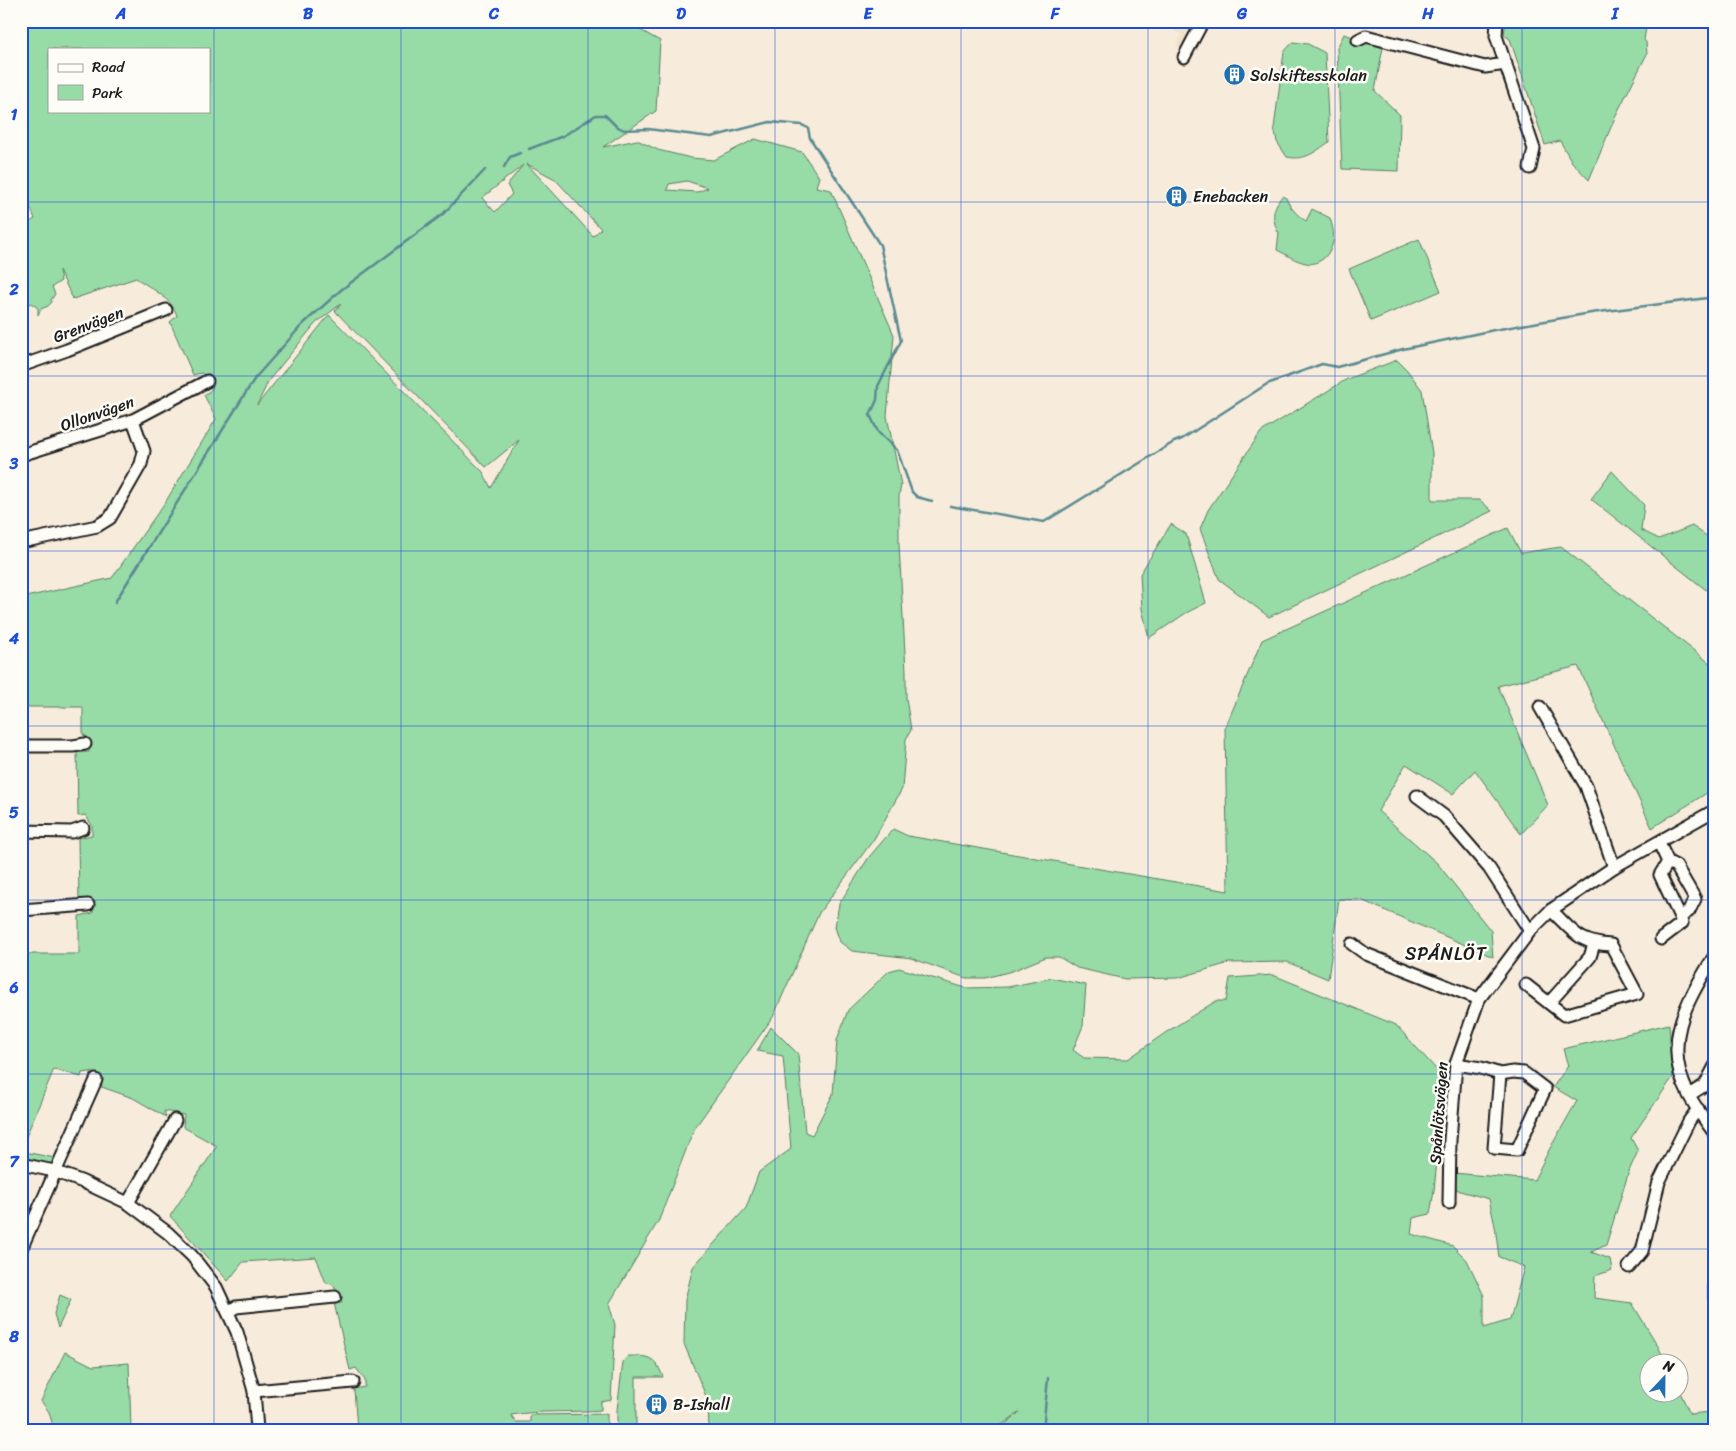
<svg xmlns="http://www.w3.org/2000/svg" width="1736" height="1451" font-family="Sriracha,sans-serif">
	<rect width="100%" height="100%" fill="#f7ecdb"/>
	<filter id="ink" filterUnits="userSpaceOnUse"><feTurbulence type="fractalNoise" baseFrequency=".02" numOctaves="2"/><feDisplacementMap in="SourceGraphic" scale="10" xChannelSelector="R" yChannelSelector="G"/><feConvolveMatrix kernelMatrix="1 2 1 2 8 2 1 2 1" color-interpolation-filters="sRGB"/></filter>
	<g filter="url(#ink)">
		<!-- built -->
		<path fill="#f3e1c8" d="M1198,21L1183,49L1176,45L1182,35L1159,22Z"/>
		<!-- green -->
		<g fill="#97dba7" stroke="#5a7c62" fill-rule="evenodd">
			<path d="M21,21H624L660,41L656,111L603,147L637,140L658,150L691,158L714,160L755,139L802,152L819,177L816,187L831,190L894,335L887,416L901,485L899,496V545L906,671V698L911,730L906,739L902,789L874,839L819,913L773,1017L694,1129L659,1220L609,1304L615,1325L611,1400L601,1402V1410C571,1413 541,1410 511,1415L516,1422H530V1415L607,1414V1430H335L357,1429L354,1389L365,1387V1380L356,1368L350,1370L334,1303H342L340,1295L332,1284L326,1283L316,1257L243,1262L228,1281L170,1216L217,1146L183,1127L184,1115L164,1111L166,1117L133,1098L96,1085L99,1074L89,1072L82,1073L81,1077L54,1069L25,1139V1152L55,1158V1163L52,1165L21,1163V954H79V916L93,913V904L79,903L78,838L92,835V825L85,815L78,816L77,752H89V742L86,736L83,735V707H21V598L112,578L166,501L216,419L204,395L211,390L214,383L210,378L201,373L193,375L170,322L177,316C172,298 150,288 136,278L73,299L59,270L61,281L52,287L55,294L51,300L52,302L48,306L41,309L38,315V308L31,303L21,309V227L35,219L21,184ZM49,49H209V111H49ZM527,164L555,179L601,229L593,236ZM523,165L507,185L512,194L495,212L482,198ZM687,181L708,188L697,192L667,190L669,184ZM341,304L335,311L486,467L519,440L491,488L483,472L329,315L257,405L269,380L316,323Z"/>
			<path d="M1506,21H1647L1644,40L1646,42L1647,54L1616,115L1589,180L1572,162L1560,141L1545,145L1510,39L1504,35Z"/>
			<path d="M1344,34L1383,47L1375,91L1400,115L1399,171L1342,169L1337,48Z"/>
			<path d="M1293,42L1308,44L1325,53L1329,142C1315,152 1305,161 1287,157L1277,142L1274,128L1284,52Z"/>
			<path d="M1282,196L1286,198C1290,208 1297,215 1306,221L1312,209L1330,218C1335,233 1336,246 1324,258C1319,262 1312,265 1306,263C1295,261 1286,254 1277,250L1279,232L1277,231C1272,215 1272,210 1282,196Z"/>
			<path d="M1419,239L1441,291L1371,321L1349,269Z"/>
			<path d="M1397,360L1407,370L1422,390L1432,453V500H1480L1492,511L1269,617L1219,579L1200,529L1208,510L1261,432L1347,379Z"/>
			<path d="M1612,471L1644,505L1641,530L1659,539L1692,526L1708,537L1715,539V597L1591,499Z"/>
			<path d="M1171,524L1186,534L1206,603L1186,613L1149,638L1142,609L1140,574Z"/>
			<path d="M1508,528L1521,553L1561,547L1711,664L1715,675V766L1712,775L1713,789L1652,828L1578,666L1498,686L1548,805L1521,834L1475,770L1453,794L1406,764L1378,811L1437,863L1491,931L1493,957L1361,900L1339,899L1328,979L1287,962L1229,963L1178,978L1125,979L1077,968L1059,957H1046L1012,971L985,978H966L911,958L852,951L840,942L835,927L839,904L869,857L893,829L908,836L1228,891L1225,728L1262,640Z"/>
			<path d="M899,968L966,988L1008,987L1051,978L1086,985L1083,1026L1073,1050L1084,1058L1128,1059L1165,1033L1216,1001H1226L1230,978L1273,975L1396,1025L1445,1079L1434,1191L1430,1214L1413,1218L1411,1234L1453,1246L1467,1260L1484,1296V1328L1510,1320L1524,1267L1499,1257L1495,1226L1489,1199L1460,1191L1452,1186L1453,1173L1534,1180L1549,1150L1577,1101L1553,1087L1568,1066L1563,1049L1669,1024L1673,1077L1631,1138L1638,1151L1629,1171L1606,1245L1591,1252L1610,1259L1612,1270L1595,1276L1594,1298L1632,1303L1658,1346L1666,1363L1648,1364V1394H1678L1679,1390L1690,1414L1709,1412L1715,1415V1430H998L1020,1412L994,1430H709L708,1401L684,1344L685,1300L693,1267L746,1208L759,1172L791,1149L783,1056L757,1051L771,1027L798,1054L805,1132L812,1135L833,1094L837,1040L848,1010L889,971Z"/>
			<path d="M60,1295L71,1300L58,1328L54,1314Z"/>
			<path d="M65,1352L93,1366L129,1363L131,1430H54L49,1412L41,1401Z"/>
			<path d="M628,1356C649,1356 655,1356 663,1377H636V1430H617V1410L623,1362Z"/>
		</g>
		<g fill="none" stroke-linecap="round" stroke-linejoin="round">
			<!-- stream -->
			<g stroke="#5a8a91" stroke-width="2.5">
				<path d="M529,149L563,136L596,115H605L616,126L624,130L648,129L711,137L770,122L802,125L808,128L810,138L880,245L901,341L878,386L877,400L870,415L878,432L897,450L912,492L917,497L932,501"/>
				<path d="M504,167L510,157L520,153"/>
				<path d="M950,506L1044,522L1174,442L1182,439L1267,384L1322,364L1337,367L1403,349L1494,330L1591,313L1715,297"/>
				<path d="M115,602L255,378L302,325L341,290L443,214L485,170"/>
				<path d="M1043,1430L1048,1378"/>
			</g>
			<defs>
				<g id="minor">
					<path d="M1497,21L1496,36L1534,149L1530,168"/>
					<path d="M1358,40L1366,36L1485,67L1506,64"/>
					<path d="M1184,57L1203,21"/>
					<path d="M21,366L67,350L166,310"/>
					<path d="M21,455L133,420L207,381"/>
					<path d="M21,542L97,526L110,518L141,464L144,451L133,420"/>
					<path d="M1540,707L1586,786L1614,867"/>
					<path d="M21,746H73L85,744"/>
					<path d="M1417,796L1444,816L1489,868L1530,931"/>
					<path d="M21,831L72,832L83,828"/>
					<path d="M1659,843L1668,862L1660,875L1680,917L1689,911L1695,899L1676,866L1668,862"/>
					<path d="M21,910L88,905"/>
					<path d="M1661,939L1682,923L1680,917"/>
					<path d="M1352,944L1366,954L1479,999"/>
					<path d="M1715,955C1688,1000 1660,1042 1689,1095C1696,1109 1706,1121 1715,1134"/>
					<path d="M1526,985L1564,1015L1637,994L1611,945C1578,943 1574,932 1551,910"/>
					<path d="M1549,1003L1590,957L1594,944"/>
					<path d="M1456,1064L1481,1068L1500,1074L1513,1072L1524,1073L1545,1089L1517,1150L1494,1148L1500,1074"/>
					<path d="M1689,1095L1705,1085L1715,1066"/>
					<path d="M21,1164L54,1171L83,1182L128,1203L168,1233L192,1256L216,1287L237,1332L254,1391L257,1430"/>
					<path d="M128,1203L175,1120"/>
					<path d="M1449,1203L1450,1140L1456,1064L1479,999L1530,931L1551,910L1614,867L1715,810"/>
					<path d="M21,1249L96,1080"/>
					<path d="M1715,1263V1298"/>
					<path d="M1629,1267L1642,1251L1659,1182L1689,1121L1698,1109"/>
					<path d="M228,1312L236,1307L335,1297"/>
					<path d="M254,1391L353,1382"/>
				</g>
			</defs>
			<!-- minor casing -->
			<use href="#minor" stroke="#1c1c1c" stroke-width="15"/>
			<!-- minor -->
			<use href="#minor" stroke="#fdfcf7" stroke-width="11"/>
		</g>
	</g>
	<!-- grid -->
	<path fill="none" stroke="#1d4ed8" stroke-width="1" stroke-opacity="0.55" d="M214,21V1430M401,21V1430M588,21V1430M775,21V1430M961,21V1430M1148,21V1430M1335,21V1430M1522,21V1430M21,202H1715M21,376H1715M21,551H1715M21,726H1715M21,900H1715M21,1074H1715M21,1249H1715"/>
	<!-- icons -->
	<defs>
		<symbol id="building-disc" viewBox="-11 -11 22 22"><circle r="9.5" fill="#1f6fb2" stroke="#fdfcf7"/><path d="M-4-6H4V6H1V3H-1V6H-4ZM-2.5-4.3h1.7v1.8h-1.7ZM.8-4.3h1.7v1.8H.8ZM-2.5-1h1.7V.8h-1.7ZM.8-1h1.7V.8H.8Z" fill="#fff"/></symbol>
	</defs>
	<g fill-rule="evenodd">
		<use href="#building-disc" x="1222" y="62" width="25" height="25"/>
		<use href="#building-disc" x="1164" y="184" width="25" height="25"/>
		<use href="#building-disc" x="644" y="1392" width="25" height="25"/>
	</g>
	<g text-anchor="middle" stroke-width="5" stroke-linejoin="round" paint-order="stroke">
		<!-- poi labels -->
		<g font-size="16" fill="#1c1c1c" stroke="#fdfcf7" text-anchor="start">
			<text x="1250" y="81">Solskiftesskolan</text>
			<text x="1193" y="202">Enebacken</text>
			<text x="673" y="1410">B-Ishall</text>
		</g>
		<!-- street labels -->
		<g font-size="16" fill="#1c1c1c" stroke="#fdfcf7">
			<text transform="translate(88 324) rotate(-21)" y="6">Grenvägen</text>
			<text transform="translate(97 413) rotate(-19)" y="6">Ollonvägen</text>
			<text transform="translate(1438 1113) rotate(-86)" y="6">Spånlötsvägen</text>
		</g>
		<!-- neighbourhood labels -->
		<g font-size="18" letter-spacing="1" fill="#1c1c1c" stroke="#fdfcf7">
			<text x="1446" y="960">SPÅNLÖT</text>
		</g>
	</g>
	<!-- margin -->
	<rect width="1736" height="1451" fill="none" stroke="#fdfcf7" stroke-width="55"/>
	<!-- legend -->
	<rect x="48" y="48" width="162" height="65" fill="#fdfcf7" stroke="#a3a29f"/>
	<rect x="58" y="64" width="25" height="8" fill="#fdfcf7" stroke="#a3a29f"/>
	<text x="92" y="72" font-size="15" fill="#1c1c1c">Road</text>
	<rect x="58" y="85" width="25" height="15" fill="#97dba7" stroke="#a3a29f"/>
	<text x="92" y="98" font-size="15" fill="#1c1c1c">Park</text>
	<!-- north arrow -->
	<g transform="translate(1664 1378) rotate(22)"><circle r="24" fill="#fdfcf7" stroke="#a3a29f"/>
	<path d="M0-4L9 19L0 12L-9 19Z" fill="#1f6fb2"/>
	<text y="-8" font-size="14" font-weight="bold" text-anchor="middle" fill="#1c1c1c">N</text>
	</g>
	<rect x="28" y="28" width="1680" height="1396" fill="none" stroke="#1d4ed8" stroke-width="2"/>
	<g font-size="16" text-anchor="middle" font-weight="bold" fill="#1d4ed8">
		<text x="121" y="19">A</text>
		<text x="308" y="19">B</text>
		<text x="494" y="19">C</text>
		<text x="681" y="19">D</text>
		<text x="868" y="19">E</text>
		<text x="1055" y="19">F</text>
		<text x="1242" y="19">G</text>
		<text x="1428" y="19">H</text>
		<text x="1615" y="19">I</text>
		<text x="14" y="120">1</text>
		<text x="14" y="295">2</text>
		<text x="14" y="469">3</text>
		<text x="14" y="644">4</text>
		<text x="14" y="818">5</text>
		<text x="14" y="993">6</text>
		<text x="14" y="1167">7</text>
		<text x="14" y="1342">8</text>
	</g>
</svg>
